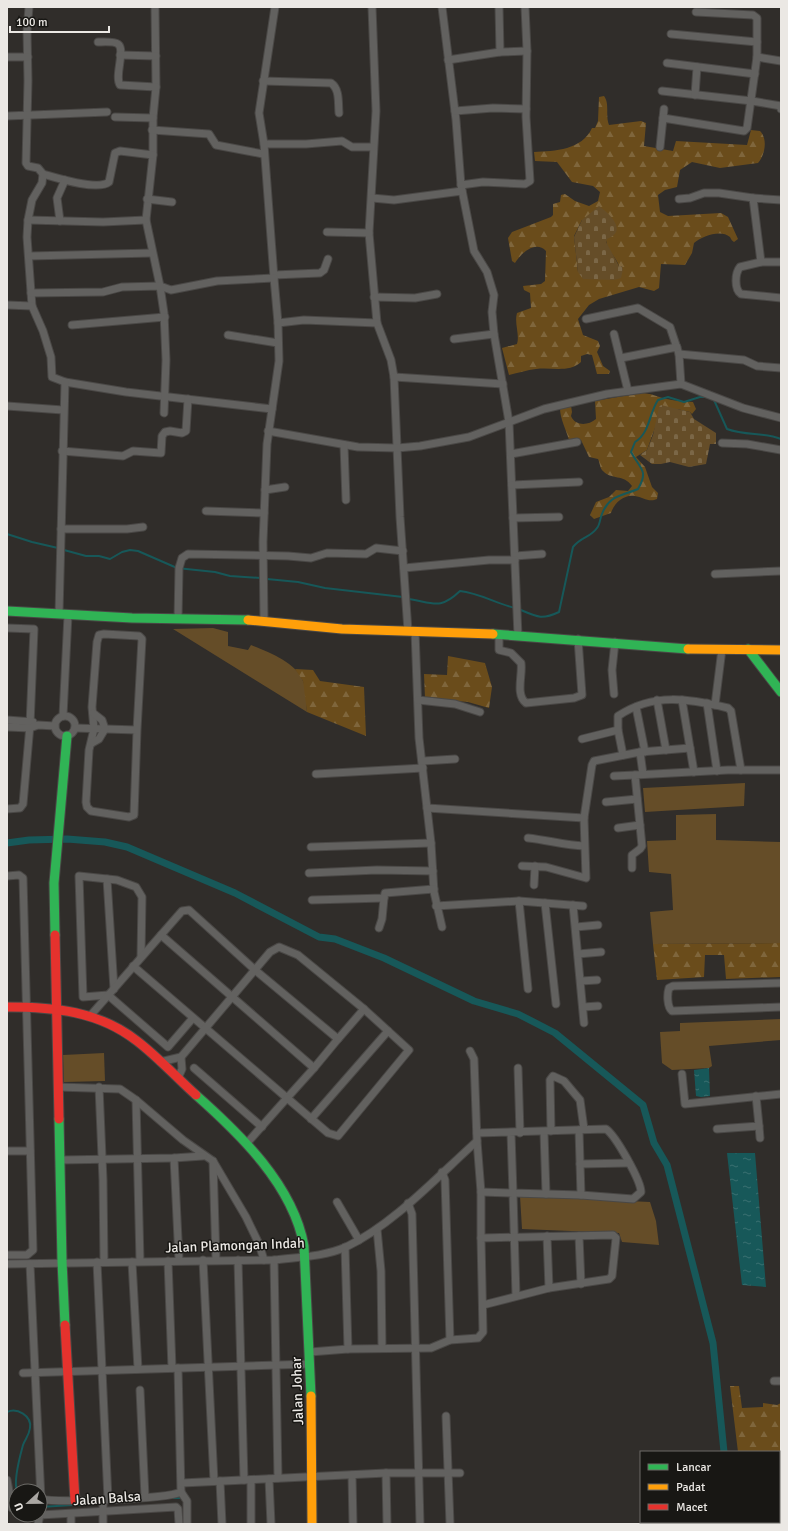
<svg xmlns="http://www.w3.org/2000/svg" width="788" height="1531" font-family="Signika,sans-serif">
	<defs>
		<pattern id="forest-firs" width="22" height="20" patternUnits="userSpaceOnUse"><rect width="22" height="20" fill="#6a4c1b"/><path d="M5 1l3.5 6h-7zM16 11l3.5 6h-7z" fill="#7f663c"/></pattern>
		<pattern id="cemetery-stones" width="16" height="16" patternUnits="userSpaceOnUse"><rect width="16" height="16" fill="#654d28"/><path d="M2 7V4a2 2 0 0 1 4 0v3zM10 15v-3a2 2 0 0 1 4 0v3z" fill="#7b6747"/></pattern>
		<pattern id="water-ripples" width="26" height="14" patternUnits="userSpaceOnUse"><rect width="26" height="14" fill="#175859"/><path d="M2 4q2-2 4 0t4 0M15 11q2-2 4 0t4 0" fill="none" stroke="#397071"/></pattern>
	</defs>
	<rect width="100%" height="100%" fill="#302d2a"/>
	<!-- green -->
	<g fill="#654d28">
		<path d="M213,628L228,632V646L248,650L251,645C268,652 296,662 303,681C307,690 306,703 307,712L173,629Z"/>
		<path d="M745,783L744,806L645,812L643,788Z"/>
		<path d="M716,814V840L781,842V943L653,944L650,912L673,910L671,874L649,872L647,841L676,840V815Z"/>
		<path d="M781,1019V1040L709,1046L712,1066L709,1068L672,1070L662,1063L660,1032L680,1031V1023Z"/>
		<path d="M104,1053L105,1081L64,1082L63,1055Z"/>
		<path d="M520,1196L650,1202L656,1221L659,1245L622,1242L619,1233L522,1229Z"/>
	</g>
	<!-- forest -->
	<g fill="url(#forest-firs)" fill-rule="evenodd">
		<path d="M604,96C610,104 605,115 609,125L641,121L646,123L644,146L673,151L676,141L747,145L751,130L760,131C768,139 765,155 758,163L720,168L692,162L680,170L677,187L665,190L658,195L660,212L668,216L721,213L728,217L738,239L734,242C732,241 731,239 730,237C721,229 702,236 694,243L692,253L685,265L661,264L659,288L654,291L639,287L599,299L589,305L578,319L583,335L598,341L600,346L597,352L603,366L610,371L609,374H597L592,355L587,354L581,356V362C569,373 552,367 536,369C527,370 518,373 509,375L502,348L517,344C520,335 514,323 517,313L531,308L530,293L524,290L523,286L541,284L545,281L546,251C536,240 521,253 515,263L512,261L508,238L512,232L551,217L553,215V204L560,202L561,195L565,194L575,201L589,206L598,201L600,192L593,186L572,182L557,162L535,161L534,152C555,151 582,150 592,128H595L598,121L599,97ZM582,220L606,239C606,249 616,257 619,266L578,272L574,236Z"/>
		<path d="M641,393C651,393 657,397 667,399C675,401 685,401 693,402L696,409L692,414L690,412L677,409L657,422L647,450L636,457L645,467L652,487L658,493L657,499C649,503 643,497 635,496C624,494 614,503 611,513L594,519L590,515L596,502L609,497L616,490L628,491L632,486C624,474 611,480 603,471C600,469 600,463 598,459L589,457L581,440H569C566,429 560,419 560,408L571,406L572,412L571,416C575,426 588,426 596,419L595,401Z"/>
		<path d="M448,656L485,663L492,687L489,708L468,702L425,698L424,674L447,675Z"/>
		<path d="M295,669L313,670L320,681L364,687L366,736L307,712L303,681Z"/>
		<path d="M781,943V977L726,979L724,955H705L704,977L657,980L653,944Z"/>
		<path d="M730,1386H739L742,1408L763,1407V1403L777,1405L781,1403V1501H779V1452H738Z"/>
	</g>
	<!-- cemetery -->
	<g fill="url(#cemetery-stones)">
		<path d="M599,206C610,214 628,231 607,239L606,242L619,266H622L623,269L621,278L614,280L583,279L578,272L574,237L582,220Z"/>
		<path d="M661,405L690,412L694,419L716,433V444H710L706,464L689,467L670,462L661,464H652L640,455L647,450L653,435L659,407Z"/>
	</g>
	<!-- water -->
	<g fill="url(#water-ripples)">
		<path d="M709,1068L710,1096L701,1097L696,1096L694,1070Z"/>
		<path d="M727,1153H755L766,1287L742,1285Z"/>
	</g>
	<g fill="none" stroke-linecap="round" stroke-linejoin="round">
		<!-- stream -->
		<g stroke="#175859" stroke-width="2">
			<path d="M714,400L727,429C746,436 764,432 781,439"/>
			<path d="M7,534L32,542L58,548"/>
			<path d="M64,550L86,556H99L110,559L122,552L130,550L138,551L177,568L215,572L230,576L261,578"/>
			<path d="M267,579L298,582L325,588L403,597"/>
			<path d="M409,599C434,603 440,610 460,591C479,593 495,603 515,608"/>
			<path d="M521,610C537,617 542,620 559,612L573,547C582,536 590,538 597,528C600,525 600,518 602,514C609,495 622,496 638,489C649,470 640,469 631,452L635,442C650,433 649,413 658,400L668,397L684,402L700,397H707"/>
			<path d="M7,1412C17,1407 32,1416 30,1428C29,1436 25,1439 23,1445C20,1456 13,1480 17,1491"/>
			<path d="M167,1498H182"/>
			<path d="M77,1505L87,1504"/>
			<path d="M40,1507L73,1505"/>
		</g>
		<!-- canal -->
		<g stroke="#175859" stroke-width="7">
			<path d="M7,843L29,840L67,839L105,842L127,847L235,893L319,937L335,939L384,958L474,1001L518,1014L555,1033L643,1105L654,1143L667,1165L713,1343L724,1452"/>
			<path d="M730,1522L731,1524"/>
		</g>
		<defs>
			<g id="street">
				<path d="M29,7L27,31L28,81L26,163L28,166L38,168L43,174L42,183L32,200L28,220L27,237L32,306L43,331L51,357L52,377L65,382L126,392L272,409"/>
				<path d="M155,7L156,87L153,118V155L146,220L160,286L164,313L166,360L164,413"/>
				<path d="M372,7L376,111L369,233L377,323L391,360L394,377L400,517L408,631"/>
				<path d="M442,7L456,120L461,185L474,251L487,272L494,295L492,312L494,334L509,422L518,636"/>
				<path d="M499,7L500,52"/>
				<path d="M671,34L757,42"/>
				<path d="M98,42C103,42 114,41 118,44C126,50 114,76 120,85L156,87"/>
				<path d="M120,55L156,56"/>
				<path d="M7,57H28"/>
				<path d="M757,57L781,61"/>
				<path d="M448,60L500,52L527,51"/>
				<path d="M667,63L755,74"/>
				<path d="M263,81L331,83C340,89 338,103 339,113"/>
				<path d="M662,91L752,101L781,106V109"/>
				<path d="M695,95L697,67"/>
				<path d="M455,111L493,108L526,109"/>
				<path d="M7,116L107,112"/>
				<path d="M115,117L153,118"/>
				<path d="M663,118L664,109"/>
				<path d="M152,130L209,134L216,145L263,154"/>
				<path d="M264,144H306L342,141L352,147H373"/>
				<path d="M660,147L663,118L744,131L747,128L757,57V18L753,15L696,12"/>
				<path d="M43,174C57,178 98,191 109,182L115,153L120,151L153,155"/>
				<path d="M461,185L483,182L525,184L530,181L526,117L527,51L525,7"/>
				<path d="M372,198L394,200L462,191"/>
				<path d="M147,199L172,202"/>
				<path d="M679,199L690,198L704,193H719L753,198"/>
				<path d="M28,220L103,222L146,220"/>
				<path d="M60,221L57,198L65,180"/>
				<path d="M327,232L369,233"/>
				<path d="M30,256L152,253"/>
				<path d="M761,262L753,198L781,200"/>
				<path d="M781,262H761L740,267C735,273 734,289 741,294L781,298"/>
				<path d="M274,275L320,273L324,270L328,259"/>
				<path d="M31,293L103,292L122,287L160,286L171,290L217,281L274,278L264,144L259,113L275,7"/>
				<path d="M374,297L415,298L437,294"/>
				<path d="M7,305L32,306"/>
				<path d="M586,319L638,308L670,327L679,354L681,384"/>
				<path d="M278,323L304,320L377,323"/>
				<path d="M72,325L165,317"/>
				<path d="M614,334L628,391"/>
				<path d="M228,335L278,343"/>
				<path d="M454,339L494,334"/>
				<path d="M679,354L744,360L757,366L781,368"/>
				<path d="M621,358L677,347"/>
				<path d="M394,377L503,384"/>
				<path d="M7,406L63,410"/>
				<path d="M268,431L358,447L397,448L420,446L469,437L544,409L607,394L681,384L743,408L781,418"/>
				<path d="M722,443L747,444L781,450"/>
				<path d="M344,445L346,500"/>
				<path d="M62,451L123,456L133,451L161,453L162,436L165,432L170,431L182,433L186,431L188,399"/>
				<path d="M511,454L577,442"/>
				<path d="M512,485L579,482"/>
				<path d="M265,490L285,487"/>
				<path d="M206,511L264,513"/>
				<path d="M513,518L559,517"/>
				<path d="M61,529H127L143,527"/>
				<path d="M515,556L542,554"/>
				<path d="M404,568L489,560H515"/>
				<path d="M715,574L781,571"/>
				<path d="M59,614L65,382"/>
				<path d="M178,619L179,568L182,558L188,554L288,556L311,558L327,553L366,554L376,548L403,551"/>
				<path d="M264,620L263,542L267,444L279,361L278,323L274,278"/>
				<path d="M7,628L34,629L30,725L23,804L20,808L7,809"/>
				<path d="M415,631L419,738L431,843L434,892L442,927"/>
				<path d="M499,634V650L511,653L521,663C523,674 515,695 526,703L574,698L582,695L578,639"/>
				<path d="M614,694L612,670L615,642"/>
				<path d="M418,700L455,704L480,712"/>
				<path d="M657,700L666,750"/>
				<path d="M682,700L694,772"/>
				<path d="M707,703L717,771"/>
				<path d="M715,705L722,649"/>
				<path d="M636,707L645,752"/>
				<circle cx="65" cy="726" r="10"/>
				<path d="M63,716L68,615"/>
				<path d="M7,720L33,722"/>
				<path d="M7,727L30,728L38,725L55,726"/>
				<path d="M75,728L137,730L142,639L139,636L104,634L99,635L97,642L92,707L94,729L89,750L86,802L87,807L91,811L129,817L134,815L137,730"/>
				<path d="M618,730L623,755"/>
				<path d="M582,739L618,730V716C654,692 689,699 728,708L731,711L741,770"/>
				<path d="M92,743L99,739L105,729L102,720L93,713"/>
				<path d="M640,752L643,774"/>
				<path d="M423,761L455,759"/>
				<path d="M316,774L423,768"/>
				<path d="M614,776L635,775"/>
				<path d="M606,802L637,799"/>
				<path d="M427,808L584,818L592,765L594,761L640,752L690,748"/>
				<path d="M618,828L640,825"/>
				<path d="M528,838C547,840 565,845 584,846"/>
				<path d="M311,847L431,843"/>
				<path d="M522,866L546,867L586,878L584,818"/>
				<path d="M632,868V855L640,849L642,846L635,775L728,770H781"/>
				<path d="M309,873L377,870L433,871"/>
				<path d="M7,876L19,875L23,878L33,1250L27,1255H7"/>
				<path d="M107,879L114,989"/>
				<path d="M534,885L535,866"/>
				<path d="M312,900L384,898L385,893L434,889"/>
				<path d="M519,901L528,989"/>
				<path d="M545,903L556,1004"/>
				<path d="M573,905L584,1023"/>
				<path d="M436,906L519,901L583,906"/>
				<path d="M576,927L598,925"/>
				<path d="M379,928L382,919L384,898"/>
				<path d="M578,954L601,952"/>
				<path d="M141,957L142,897L136,887L117,880L79,876L83,997L108,995L168,1047L193,1018"/>
				<path d="M133,966L287,1098L314,1068L161,935"/>
				<path d="M581,981L597,980"/>
				<path d="M781,983L673,986L669,988C667,994 667,1007 672,1011L781,1007"/>
				<path d="M583,1007L598,1006"/>
				<path d="M90,1016L182,911L189,910L255,970L338,1039L314,1068"/>
				<path d="M338,1039L364,1009"/>
				<path d="M160,1062L181,1057"/>
				<path d="M194,1068L262,1127"/>
				<path d="M518,1068L520,1133"/>
				<path d="M682,1074L685,1104L781,1094"/>
				<path d="M178,1078L182,1069L181,1057L270,952L279,947L298,955L364,1009L409,1050L338,1136L328,1133L287,1098L247,1143"/>
				<path d="M58,1087L120,1089L136,1100L183,1140L213,1161L246,1217L259,1244L264,1260"/>
				<path d="M99,1087L103,1180L104,1262"/>
				<path d="M136,1100L140,1261"/>
				<path d="M311,1119L388,1031"/>
				<path d="M759,1126L760,1138"/>
				<path d="M717,1129L759,1126L756,1096"/>
				<path d="M579,1130L581,1195"/>
				<path d="M551,1131L550,1080L553,1076L564,1081L580,1100L584,1129"/>
				<path d="M544,1132L546,1194"/>
				<path d="M477,1133L606,1129C616,1136 641,1181 641,1192L633,1199L581,1195L513,1193L511,1133"/>
				<path d="M477,1141L481,1192V1238"/>
				<path d="M7,1151H30"/>
				<path d="M174,1158L179,1260"/>
				<path d="M60,1160L174,1158L203,1156"/>
				<path d="M213,1161L216,1260"/>
				<path d="M580,1164L629,1163"/>
				<path d="M442,1172L445,1180L450,1340"/>
				<path d="M481,1192L513,1193L516,1296"/>
				<path d="M337,1202L359,1240"/>
				<path d="M408,1203L412,1214L420,1524"/>
				<path d="M377,1229L381,1271L382,1348"/>
				<path d="M547,1236L549,1288"/>
				<path d="M579,1236L581,1284"/>
				<path d="M345,1247L348,1349"/>
				<path d="M203,1260L214,1481"/>
				<path d="M238,1260L244,1480"/>
				<path d="M274,1260L278,1478"/>
				<path d="M168,1261L172,1368"/>
				<path d="M97,1262L108,1499"/>
				<path d="M132,1262L138,1369"/>
				<path d="M7,1264L274,1260C298,1257 323,1257 346,1247C393,1225 438,1176 477,1141L474,1059L470,1051"/>
				<path d="M30,1264L41,1499C57,1503 167,1499 181,1492L178,1368"/>
				<path d="M310,1352L348,1349L431,1348L450,1340L478,1338L483,1332L481,1238L613,1235L616,1238L612,1276L609,1279L549,1288L483,1305"/>
				<path d="M23,1373L310,1364"/>
				<path d="M774,1381H781"/>
				<path d="M140,1390L145,1497"/>
				<path d="M446,1416L450,1524"/>
				<path d="M386,1473L387,1524"/>
				<path d="M352,1475L353,1524"/>
				<path d="M269,1479L271,1524"/>
				<path d="M7,1480L12,1508"/>
				<path d="M251,1480V1524"/>
				<path d="M220,1481L222,1524"/>
				<path d="M182,1483L386,1473H460"/>
				<path d="M181,1492L187,1501V1524"/>
				<path d="M71,1514V1524"/>
				<path d="M40,1515L176,1507L178,1509L179,1524"/>
				<path d="M38,1524L40,1515"/>
				<path d="M103,1524V1500"/>
			</g>
			<g id="fast">
				<path d="M7,611L132,618L248,620"/>
				<path d="M493,634L688,649"/>
				<path d="M748,649L781,692"/>
				<path d="M55,935L54,883L67,736"/>
				<path d="M196,1095C240,1134 293,1185 304,1246L311,1396"/>
				<path d="M59,1119L62,1261L65,1325"/>
			</g>
			<g id="slow">
				<path d="M248,620L342,629L493,634"/>
				<path d="M688,649L781,650"/>
				<path d="M311,1396L312,1524"/>
			</g>
			<g id="jam">
				<path d="M55,935L59,1119"/>
				<path d="M7,1007C54,1007 99,1011 137,1041C158,1057 176,1077 196,1095"/>
				<path d="M65,1325L75,1501"/>
			</g>
		</defs>
		<!-- street casing -->
		<use href="#street" stroke="#4a4846" stroke-width="9"/>
		<!-- fast casing -->
		<use href="#fast" stroke="#4a4846" stroke-width="11"/>
		<!-- slow casing -->
		<use href="#slow" stroke="#4a4846" stroke-width="11"/>
		<!-- jam casing -->
		<use href="#jam" stroke="#4a4846" stroke-width="11"/>
		<!-- street -->
		<use href="#street" stroke="#62615f" stroke-width="7"/>
		<!-- fast -->
		<use href="#fast" stroke="#30b455" stroke-width="9"/>
		<!-- slow -->
		<use href="#slow" stroke="#ff9f0a" stroke-width="9"/>
		<!-- jam -->
		<use href="#jam" stroke="#e5322d" stroke-width="9"/>
	</g>
	<g text-anchor="middle" stroke-width="3" stroke-linejoin="round" paint-order="stroke">
		<!-- street labels -->
		<g font-size="14" fill="#ebe8e4" stroke="#181714">
			<text transform="translate(235 1245) rotate(-2)" y="5">Jalan Plamongan Indah</text>
			<text transform="translate(297 1391) rotate(-92)" y="5">Jalan Johar</text>
			<text transform="translate(107 1498) rotate(-4)" y="5">Jalan Balsa</text>
		</g>
	</g>
	<!-- border -->
	<rect width="788" height="1531" fill="none" stroke="#ebe8e4" stroke-width="16"/>
	<!-- legend -->
	<rect x="640" y="1451" width="140" height="72" fill="#181714" stroke="#6c6b67"/>
	<rect x="648" y="1464" width="20" height="6" fill="#30b455" stroke="#6c6b67"/>
	<text x="676" y="1471" font-size="12" fill="#ebe8e4">Lancar</text>
	<rect x="648" y="1484" width="20" height="6" fill="#ff9f0a" stroke="#6c6b67"/>
	<text x="676" y="1491" font-size="12" fill="#ebe8e4">Padat</text>
	<rect x="648" y="1504" width="20" height="6" fill="#e5322d" stroke="#6c6b67"/>
	<text x="676" y="1511" font-size="12" fill="#ebe8e4">Macet</text>
	<!-- north arrow -->
	<g transform="translate(28 1503) rotate(248)"><circle r="19" fill="#181714" stroke="#6c6b67"/>
	<path d="M0-3L7 15L0 10L-7 15Z" fill="#aaa7a3"/>
	<text y="-6" font-size="11" font-weight="bold" text-anchor="middle" fill="#ebe8e4">U</text>
	</g>
	<!-- scale -->
	<path d="M10 26v6h99v-6" fill="none" stroke="#ebe8e4" stroke-width="2"/>
	<text x="16" y="26" font-size="12" fill="#ebe8e4" stroke="#181714" stroke-width="3" paint-order="stroke">100 m</text>
</svg>
